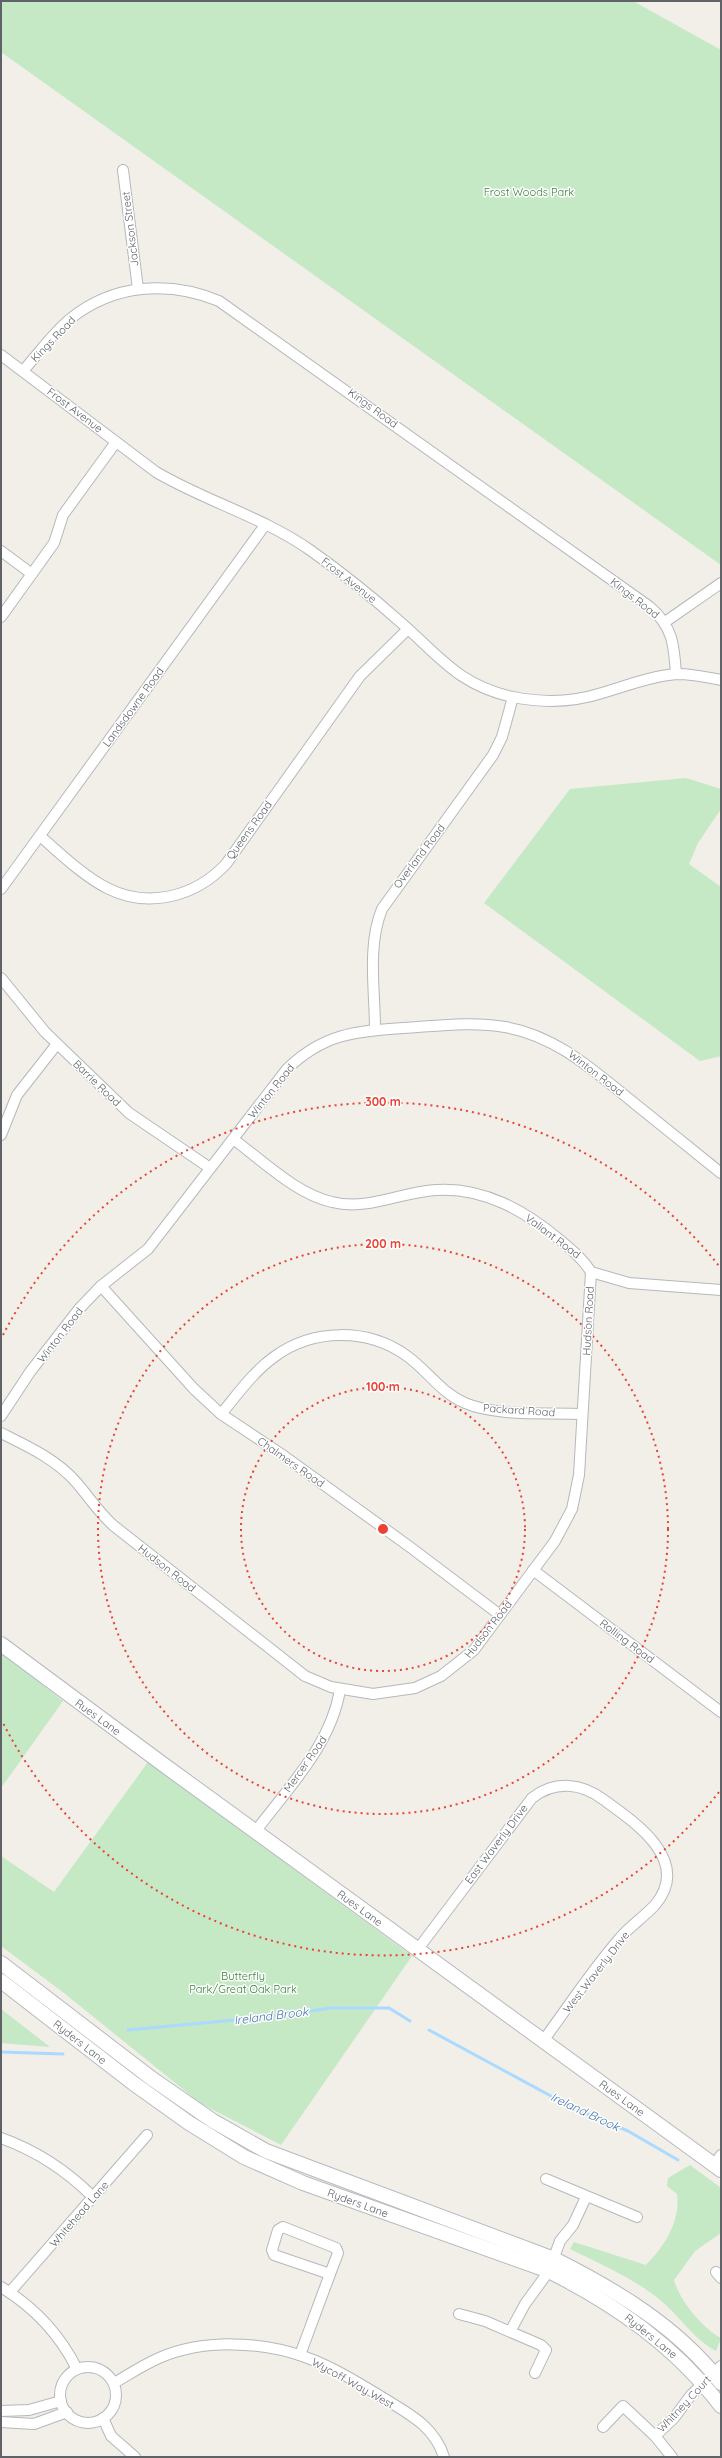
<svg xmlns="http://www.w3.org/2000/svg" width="722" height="2458" font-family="Quicksand,sans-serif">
	<rect width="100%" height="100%" fill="#f1efe8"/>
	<!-- green -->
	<g fill="#c5e8c5">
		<path d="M1,1H633L721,50V565L1,52Z"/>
		<path d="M686,778L721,789V809L698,843L689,864L721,887V1056L700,1061L484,903L570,789Z"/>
		<path d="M1,1652L63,1701L1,1788Z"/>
		<path d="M148,1762L412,1956L281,2145L200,2103L64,1993L1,1946V1856L54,1892Z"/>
		<path d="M1,2009L50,2047L1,2043Z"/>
		<path d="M690,2165L721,2188V2233L695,2251L674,2280C680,2301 702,2328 721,2338L716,2351C692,2338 679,2315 659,2299C633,2278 600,2264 570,2249L574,2242L646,2265C664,2247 681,2221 677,2194L667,2186L668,2178Z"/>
	</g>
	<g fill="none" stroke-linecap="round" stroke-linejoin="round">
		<!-- stream -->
		<g stroke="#aadaff" stroke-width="3">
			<path d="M128,2030L277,2016L330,2008H389L410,2021"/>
			<path d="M429,2030L573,2108L628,2131L678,2160"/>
			<path d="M1,2052L63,2054"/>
		</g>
		<defs>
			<g id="street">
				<path d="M123,170L138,289"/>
				<path d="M1,355L156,472C205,501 263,517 310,550C341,572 370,595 398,620C438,654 457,685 513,697C543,703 574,702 602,693C626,686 651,676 677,674C692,674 706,677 721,680"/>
				<path d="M23,371C38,354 52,334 70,319C113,284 169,280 219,301L650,607C673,627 674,645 676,674"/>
				<path d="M1,551L32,574"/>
				<path d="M1,617L54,543L63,515L116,442"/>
				<path d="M665,622L721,583"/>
				<path d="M40,836C61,854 82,875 107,888C148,909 195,897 226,864L360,676L408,629"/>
				<path d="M1,889L265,525"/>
				<path d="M1,978L45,1032L129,1113L210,1168"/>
				<path d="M375,1030C375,990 367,946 382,909L493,755L502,737L513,697"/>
				<path d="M1,1135L17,1095L57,1044"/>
				<path d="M233,1139C262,1160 296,1194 332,1202C368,1211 400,1192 436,1190C484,1187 525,1211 560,1240C572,1250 583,1259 591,1272L629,1283L721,1290"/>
				<path d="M101,1286L194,1389L221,1414L284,1456L410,1547L500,1615"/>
				<path d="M221,1414C237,1395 253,1372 274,1357C313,1328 368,1328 407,1356C428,1371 441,1393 465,1403C498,1417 547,1412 582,1414"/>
				<path d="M1,1416L30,1372L79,1309L101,1286L148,1249L287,1069C323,1034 355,1031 403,1028C436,1026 472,1021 505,1027C557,1036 594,1071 634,1103C663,1126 692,1150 721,1173"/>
				<path d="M1,1433C27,1446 56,1459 76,1482C89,1497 99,1513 114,1526L305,1676L331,1687L373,1694L415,1688L441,1676L474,1650L555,1541L572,1509L579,1475L591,1272"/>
				<path d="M533,1570L721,1712"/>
				<path d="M255,1832C288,1788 331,1745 340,1690"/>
				<path d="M418,1949L532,1798C555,1780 582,1783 604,1800C636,1823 692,1861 655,1905C644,1917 630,1926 620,1938C592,1970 568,2007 543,2041"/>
				<path d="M1,2138C37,2151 66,2170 93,2197"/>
				<path d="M714,2165L721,2155"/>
				<path d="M546,2179L637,2217"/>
				<path d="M283,2227L336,2248L338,2253L330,2274L274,2255L272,2250L278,2230Z"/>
				<path d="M716,2272L721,2278"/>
				<path d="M1,2287C34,2307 60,2335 77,2369"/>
				<path d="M10,2292L147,2135"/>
				<path d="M459,2314L485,2321L541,2345L546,2350L535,2373"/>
				<path d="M511,2330L525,2304L549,2271L560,2241L573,2225L586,2197"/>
				<path d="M300,2355L330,2274"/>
				<circle cx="88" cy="2395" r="28"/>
				<path d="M114,2383C128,2375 143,2365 159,2358C203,2339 260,2341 305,2357C331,2366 357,2382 380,2396C407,2413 434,2425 444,2457"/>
				<path d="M1,2411L29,2410L61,2401"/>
				<path d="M103,2418L111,2436L135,2457"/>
				<path d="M1,2422L34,2424L67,2412"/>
				<path d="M603,2427L623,2406L655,2436L672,2457"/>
				<path d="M655,2436L674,2418L691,2395L721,2366"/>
			</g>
			<g id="secondary">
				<path d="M1,1644L164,1765L721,2170"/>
				<path d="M1,1963L151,2078L213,2121L266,2151L554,2259C616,2290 678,2327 721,2383"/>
				<path d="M1,1981L133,2083L189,2123L244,2157L303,2183L549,2271C616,2305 675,2346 721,2406"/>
			</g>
		</defs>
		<!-- street casing -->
		<use href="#street" stroke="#b5b8bc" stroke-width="12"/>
		<!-- secondary casing -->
		<use href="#secondary" stroke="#b6babf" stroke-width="16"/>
		<!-- street -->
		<use href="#street" stroke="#fff" stroke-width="10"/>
		<!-- secondary -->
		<use href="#secondary" stroke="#fff" stroke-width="14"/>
	</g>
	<!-- distance rings -->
	<g fill="none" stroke="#ea4335" stroke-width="2" stroke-dasharray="2 4">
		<circle cx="383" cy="1529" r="142"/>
		<circle cx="383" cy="1529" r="285"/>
		<path d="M719 1792A427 427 0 0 1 3 1723M3 1335A427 427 0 0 1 719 1266"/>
	</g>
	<g text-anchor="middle" stroke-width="3" stroke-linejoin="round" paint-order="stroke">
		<!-- park labels -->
		<g font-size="11" fill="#348238" stroke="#fff">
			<text x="529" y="196">Frost Woods Park</text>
			<text x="243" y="1980">Butterfly<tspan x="243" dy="13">Park/Great Oak Park</tspan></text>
		</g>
		<!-- street labels -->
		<g font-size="11" fill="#5f6368" stroke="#fff">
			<text transform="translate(130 229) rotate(-97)" y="4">Jackson Street</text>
			<text transform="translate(53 339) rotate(-46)" y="4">Kings Road</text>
			<text transform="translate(373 408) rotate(36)" y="4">Kings Road</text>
			<text transform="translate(75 410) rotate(37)" y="4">Frost Avenue</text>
			<text transform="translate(349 580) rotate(38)" y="4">Frost Avenue</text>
			<text transform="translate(635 598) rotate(38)" y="4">Kings Road</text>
			<text transform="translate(133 707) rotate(-54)" y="4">Landsdowne Road</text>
			<text transform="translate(249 830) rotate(-54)" y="4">Queens Road</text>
			<text transform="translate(419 856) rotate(-53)" y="4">Overland Road</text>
			<text transform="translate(596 1073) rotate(38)" y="4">Winton Road</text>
			<text transform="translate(97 1083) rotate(44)" y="4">Barrie Road</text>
			<text transform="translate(271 1091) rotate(-51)" y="4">Winton Road</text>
			<text transform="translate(553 1236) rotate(37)" y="4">Valiant Road</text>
			<text transform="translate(588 1321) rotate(-87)" y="4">Hudson Road</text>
			<text transform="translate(60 1335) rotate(-52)" y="4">Winton Road</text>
			<text transform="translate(519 1410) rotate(4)" y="4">Packard Road</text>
			<text transform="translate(291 1462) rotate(35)" y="4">Chalmers Road</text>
			<text transform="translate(167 1568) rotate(38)" y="4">Hudson Road</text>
			<text transform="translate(488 1629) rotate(-52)" y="4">Hudson Road</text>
			<text transform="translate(627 1641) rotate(37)" y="4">Rolling Road</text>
			<text transform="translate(98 1717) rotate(36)" y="4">Rues Lane</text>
			<text transform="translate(305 1764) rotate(-55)" y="4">Mercer Road</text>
			<text transform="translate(496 1844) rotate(-53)" y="4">East Waverly Drive</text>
			<text transform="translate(360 1908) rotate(36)" y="4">Rues Lane</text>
			<text transform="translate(596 1972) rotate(-52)" y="4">West Waverly Drive</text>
			<text transform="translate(80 2042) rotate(38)" y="4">Ryders Lane</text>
			<text transform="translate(622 2098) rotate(36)" y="4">Rues Lane</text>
			<text transform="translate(358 2203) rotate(20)" y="4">Ryders Lane</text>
			<text transform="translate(79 2214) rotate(-49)" y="4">Whitehead Lane</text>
			<text transform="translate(651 2336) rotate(39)" y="4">Ryders Lane</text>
			<text transform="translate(353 2383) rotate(29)" y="4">Wycoff Way West</text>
			<text transform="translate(684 2404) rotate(-47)" y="4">Whitney Court</text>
		</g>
		<!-- water labels -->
		<g font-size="12" font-style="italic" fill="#4174aa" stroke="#fff">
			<text transform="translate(271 2016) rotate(-7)" y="4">Ireland Brook</text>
			<text transform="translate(585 2112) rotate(25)" y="4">Ireland Brook</text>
		</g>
	</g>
	<circle cx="383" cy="1529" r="6" fill="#ea4335" stroke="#fff" stroke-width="2"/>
	<g font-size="12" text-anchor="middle" font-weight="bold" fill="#ea4335" stroke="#fff" stroke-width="3" stroke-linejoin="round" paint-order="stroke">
		<text x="383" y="1106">300 m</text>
		<text x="383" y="1248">200 m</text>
		<text x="383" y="1391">100 m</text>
	</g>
	<!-- border -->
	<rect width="722" height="2458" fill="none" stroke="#5f6368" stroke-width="4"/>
</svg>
